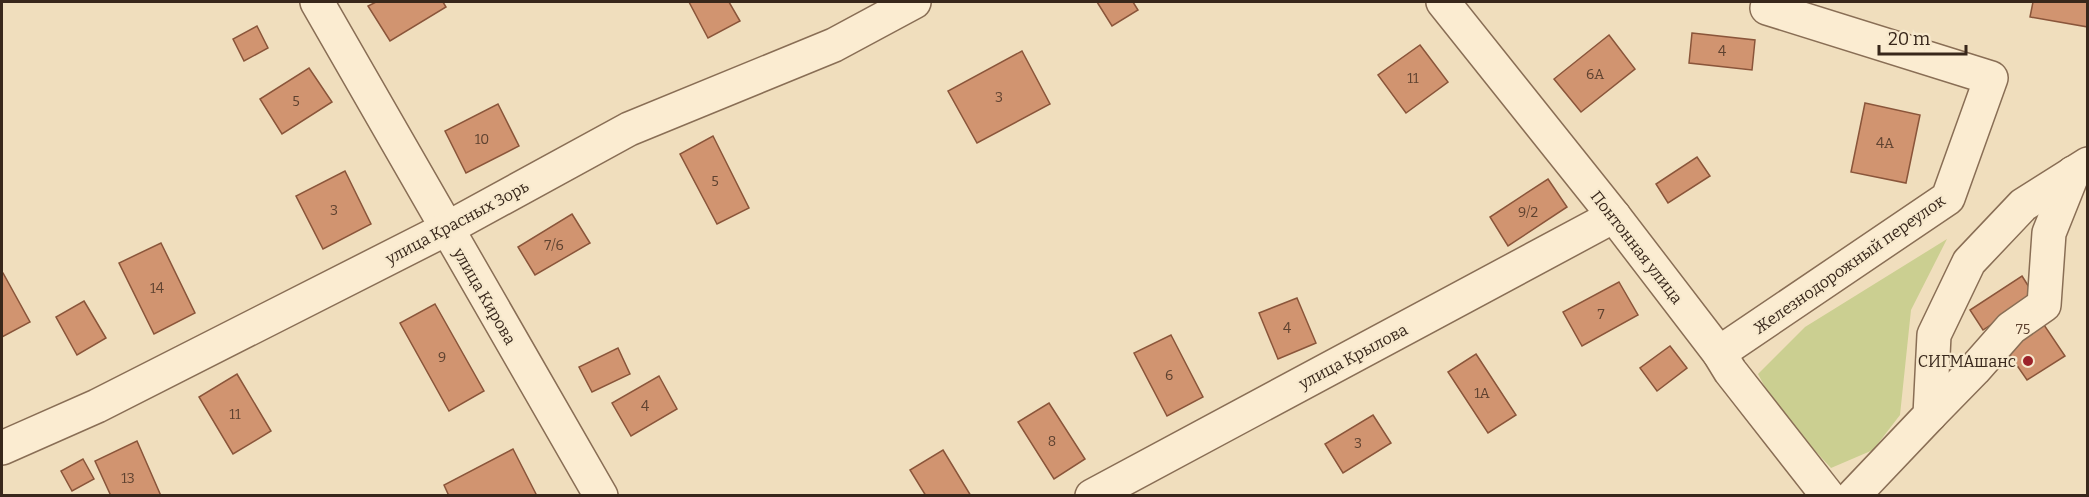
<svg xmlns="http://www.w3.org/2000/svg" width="2089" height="497" font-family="Bitter,serif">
	<rect width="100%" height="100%" fill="#f0debd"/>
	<!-- green -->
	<path fill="#cbcf91" d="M1947,239L1911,310L1900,415L1873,450L1831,468L1777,410L1758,374L1805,327Z"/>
	<!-- building -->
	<g fill="#d19470" stroke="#8a553a" stroke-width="1.5">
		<path d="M376,2H443L446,7L390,41L368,6Z"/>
		<path d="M689,2H729L740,21L708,38Z"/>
		<path d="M1097,2H1133L1138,10L1112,26Z"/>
		<path d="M2033,2H2088V27L2030,17Z"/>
		<path d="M257,26L268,48L244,61L233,39Z"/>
		<path d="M1692,33L1755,40L1752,70L1689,63Z"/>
		<path d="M1609,35L1635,69L1581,112L1554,79Z"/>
		<path d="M1420,45L1448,82L1406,113L1378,75Z"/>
		<path d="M1022,51L1050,104L977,143L948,91Z"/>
		<path d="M309,68L332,102L282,134L260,99Z"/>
		<path d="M1865,103L1920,115L1906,183L1851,172Z"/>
		<path d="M498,104L519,146L466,173L445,131Z"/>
		<path d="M713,136L749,208L717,224L680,154Z"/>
		<path d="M1697,157L1710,176L1668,203L1656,184Z"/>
		<path d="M345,171L371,224L323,249L296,196Z"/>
		<path d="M1548,179L1567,207L1508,246L1490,217Z"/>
		<path d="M572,214L590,243L535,275L518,247Z"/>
		<path d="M161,243L195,313L154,334L119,263Z"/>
		<path d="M2,273H3L30,322L2,337Z"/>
		<path d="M2022,276L2034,295L2044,325L2065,356L2027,380L2005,348L2004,316L1983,330L1970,310Z"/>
		<path d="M1619,282L1638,315L1582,346L1563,312Z"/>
		<path d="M1297,298L1316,343L1278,359L1259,313Z"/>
		<path d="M84,301L106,338L77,355L56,317Z"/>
		<path d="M435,304L484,391L449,411L400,323Z"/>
		<path d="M1171,335L1203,397L1167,416L1134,353Z"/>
		<path d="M1670,346L1687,368L1657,391L1640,368Z"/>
		<path d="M618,348L630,374L592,392L579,367Z"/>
		<path d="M1476,354L1516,415L1488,433L1448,372Z"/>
		<path d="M237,374L271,431L233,454L199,397Z"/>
		<path d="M659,376L677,409L631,436L612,403Z"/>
		<path d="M1049,403L1085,459L1054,479L1018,422Z"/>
		<path d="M1373,415L1391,443L1343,473L1325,444Z"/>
		<path d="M137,441L161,496H111L95,461Z"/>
		<path d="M513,449L537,496H449L444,485Z"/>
		<path d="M943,450L971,496H926L910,470Z"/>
		<path d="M83,459L94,479L72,491L61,471Z"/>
	</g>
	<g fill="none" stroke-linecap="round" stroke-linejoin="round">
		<defs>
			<g id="minor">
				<path d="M317,2L601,496"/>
				<path d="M1443,2L1614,216L1719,353L1730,371L1828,496"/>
				<path d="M1719,353L1948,198L1991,78L1767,8"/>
				<path d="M1930,415L1974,370L2011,328L2044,305L2049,233L2073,173"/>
				<path d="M2,448L97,406L446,229L629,129L834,45L914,2"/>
				<path d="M1092,496L1614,216"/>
				<path d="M1853,496L1930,415L1934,335L1969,262L2023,205L2088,164"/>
			</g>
		</defs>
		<!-- minor casing -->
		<use href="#minor" stroke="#896e55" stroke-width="36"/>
		<!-- minor -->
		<use href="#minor" stroke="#fbecd1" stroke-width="33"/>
	</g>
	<!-- markers -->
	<circle fill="#9c2229" stroke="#f7e9cd" stroke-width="2" cx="2028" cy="361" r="6"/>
	<g text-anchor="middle" stroke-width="4.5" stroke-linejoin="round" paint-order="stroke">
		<!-- number labels -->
		<g font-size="14" fill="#5e4230">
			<text x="1722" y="56">4</text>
			<text x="1595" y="79">6А</text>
			<text x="1413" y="83">11</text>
			<text x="999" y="102">3</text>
			<text x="296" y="106">5</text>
			<text x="482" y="144">10</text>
			<text x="1885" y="148">4А</text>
			<text x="715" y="186">5</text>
			<text x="334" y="215">3</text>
			<text x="1528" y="217">9/2</text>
			<text x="554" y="250">7/6</text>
			<text x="157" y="293">14</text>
			<text x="1601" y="319">7</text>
			<text x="1287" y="333">4</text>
			<text x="2023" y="334">75</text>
			<text x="442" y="362">9</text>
			<text x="1169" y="380">6</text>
			<text x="1482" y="398">1А</text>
			<text x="645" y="411">4</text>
			<text x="235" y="419">11</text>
			<text x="1052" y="446">8</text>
			<text x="1358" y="448">3</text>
			<text x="128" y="483">13</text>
		</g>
		<!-- street labels -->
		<g font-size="16" fill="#38271b" stroke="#f7e9cd">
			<text transform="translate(457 222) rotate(-28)" y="6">улица Красных Зорь</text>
			<text transform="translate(1637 247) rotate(52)" y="6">Понтонная улица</text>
			<text transform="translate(1849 264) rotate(-35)" y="6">Железнодорожный переулок</text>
			<text transform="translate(485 296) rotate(60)" y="6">улица Кирова</text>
			<text transform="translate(1353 356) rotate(-28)" y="6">улица Крылова</text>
		</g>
		<!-- poi labels -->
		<g font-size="16" fill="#38271b" stroke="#f7e9cd" text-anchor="end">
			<text x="2016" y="367">СИГМАшанс</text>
		</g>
	</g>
	<!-- border -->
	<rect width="2089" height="497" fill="none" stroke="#38271b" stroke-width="6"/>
	<!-- scale -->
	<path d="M1879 45v9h87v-9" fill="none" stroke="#38271b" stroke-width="3"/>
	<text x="1888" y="45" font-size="18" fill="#38271b" stroke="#f7e9cd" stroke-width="4.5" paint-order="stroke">20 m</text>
</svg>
